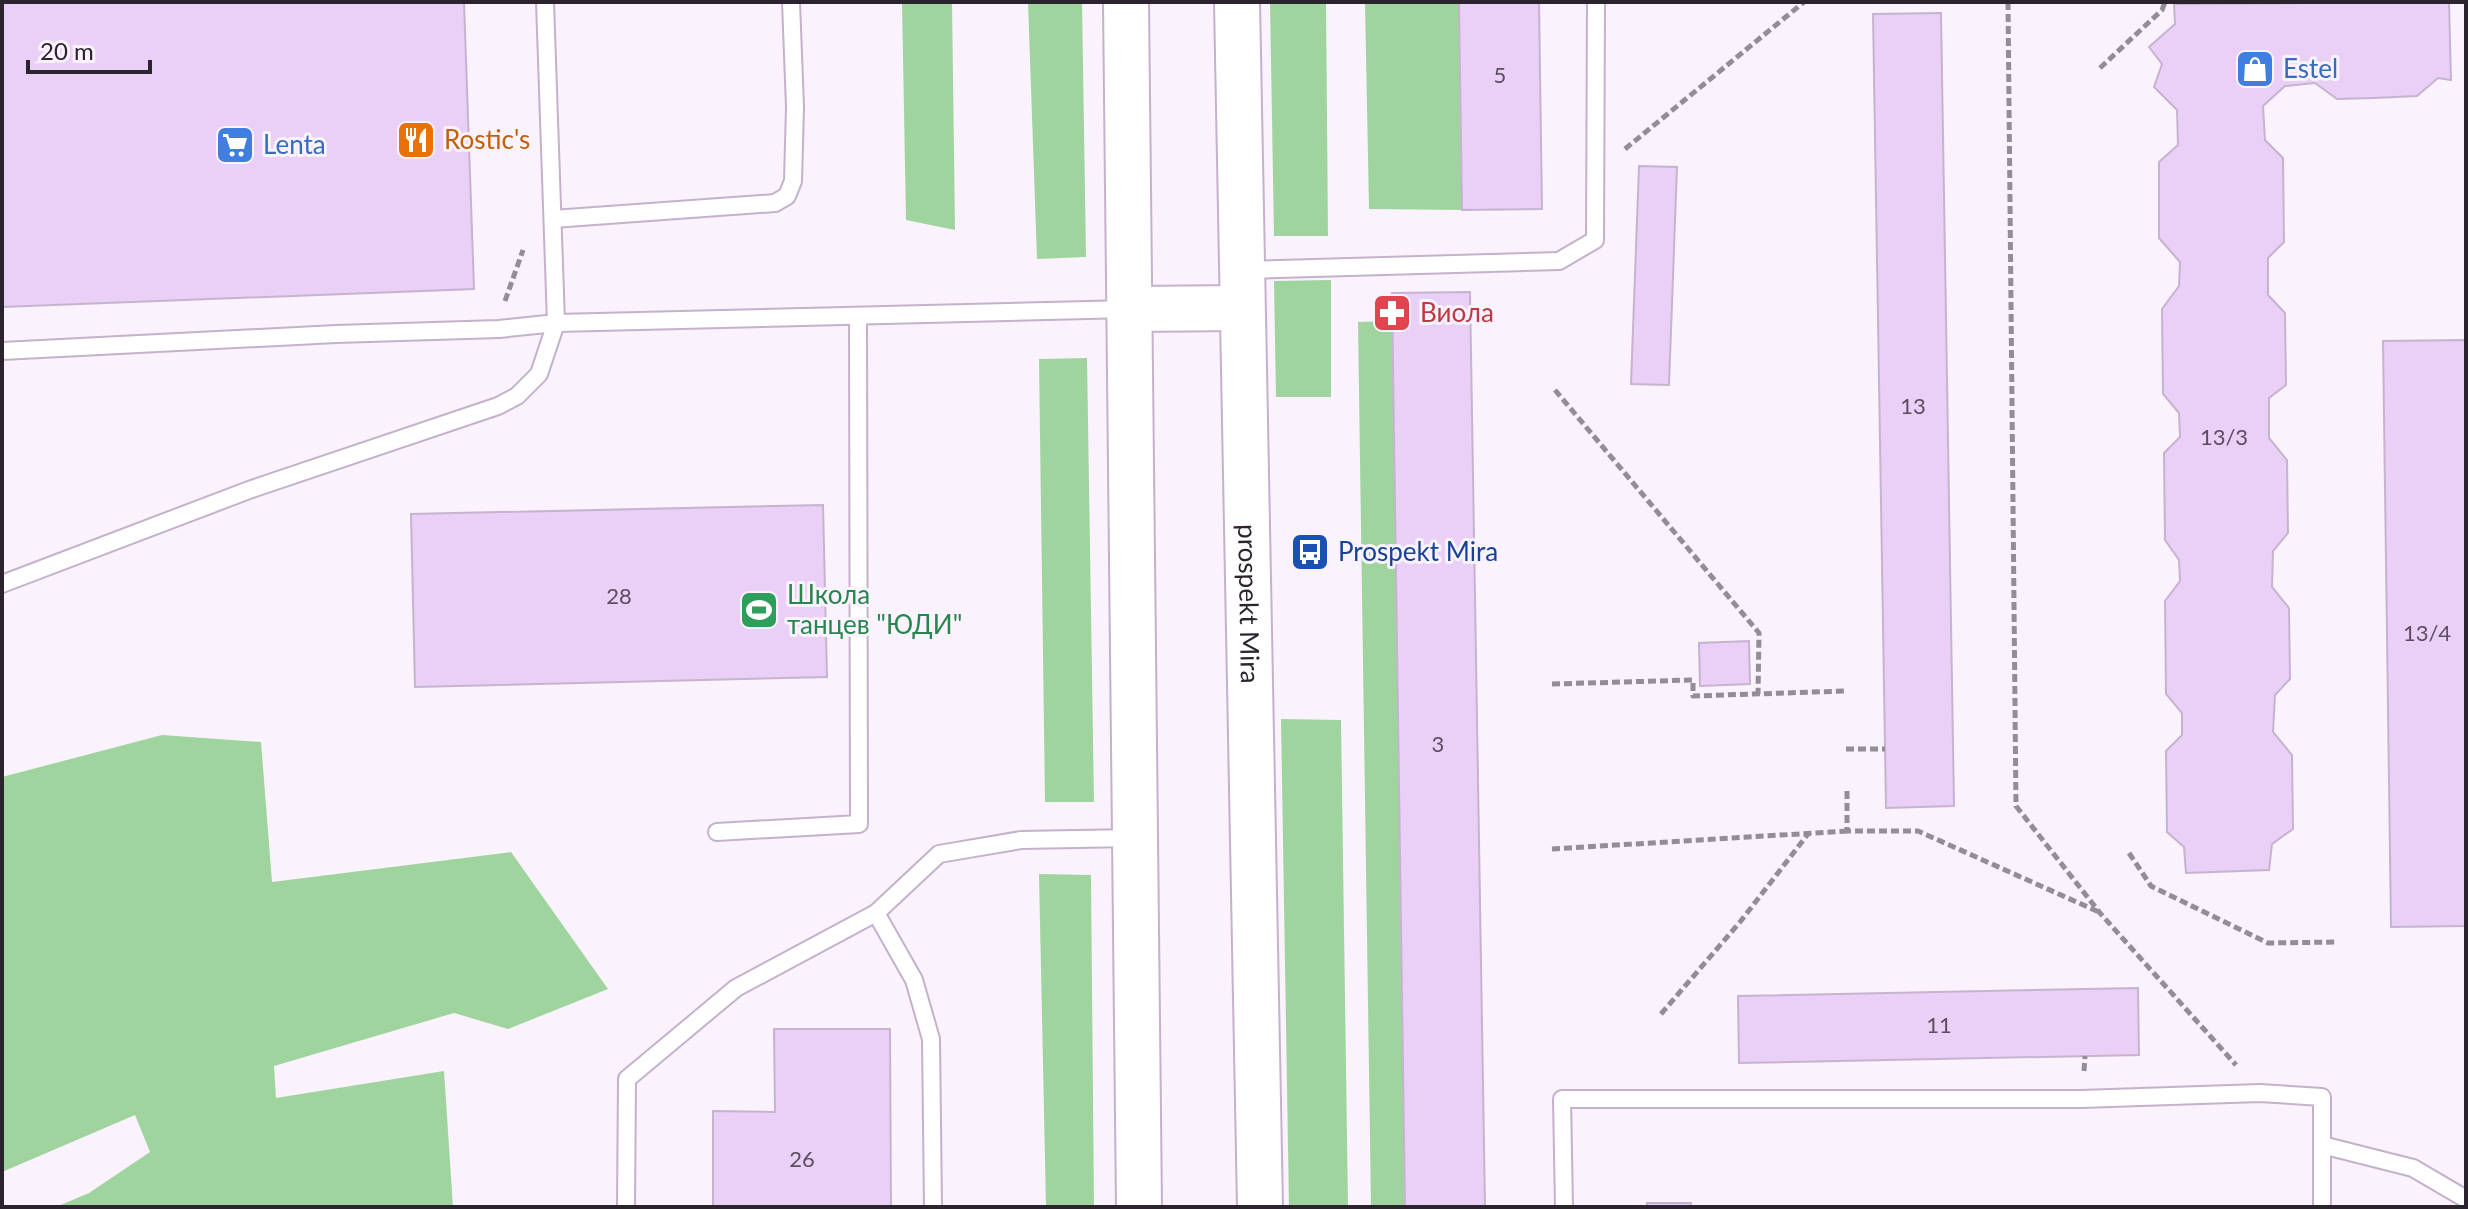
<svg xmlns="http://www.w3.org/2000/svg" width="2468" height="1209" font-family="Lato,sans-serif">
	<rect width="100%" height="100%" fill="#faf2fd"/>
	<!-- green -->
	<g fill="#a0d49f">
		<path d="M902,2H952L955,230L906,220Z"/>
		<path d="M1028,2H1082L1086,257L1037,259Z"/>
		<path d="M1270,2H1326L1328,236H1274Z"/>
		<path d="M1365,2H1459L1462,210L1369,209Z"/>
		<path d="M1331,280V397H1276L1274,281Z"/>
		<path d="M1392,321L1405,1207H1371L1358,322Z"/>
		<path d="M1087,358L1094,802H1045L1039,359Z"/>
		<path d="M1281,719L1341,720L1348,1207H1289Z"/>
		<path d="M162,735L261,742L272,882L511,852L608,989L508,1029L454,1013L274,1066L276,1098L444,1071L453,1207H56L89,1193L150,1152L135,1115L2,1172V777Z"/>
		<path d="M1039,874L1091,875L1094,1207H1046Z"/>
	</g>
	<!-- building -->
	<g fill="#eacff7" stroke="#c6b3cf" stroke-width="2">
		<path d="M2,2H464L474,289L2,307Z"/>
		<path d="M1459,2H1539L1542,209L1462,210Z"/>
		<path d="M2449,2L2451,80L2438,78L2417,96L2374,98L2337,99L2315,83L2285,86L2263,106L2265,140L2283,158L2284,242L2268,258V295L2285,313L2286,385L2269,398V438L2287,460L2288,533L2273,551L2272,587L2289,608L2290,679L2275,695L2273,732L2292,755L2293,829L2272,844L2269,870L2186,873L2184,847L2167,832L2166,751L2182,735V713L2166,694L2165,601L2180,581L2179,560L2165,540L2164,453L2180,437L2179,413L2163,394L2162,309L2179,286L2180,262L2159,238V162L2178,145L2177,110L2154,87L2162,64L2149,47L2175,24L2174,4Z"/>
		<path d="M1941,13L1954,806L1886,808L1873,14Z"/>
		<path d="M1639,166L1677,167L1669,385L1631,384Z"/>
		<path d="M1470,292L1485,1207H1405L1392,293Z"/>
		<path d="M2466,340V926L2391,927L2383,341Z"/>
		<path d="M823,505L827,677L415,687L411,514Z"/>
		<path d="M1749,641L1750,684L1700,686L1699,643Z"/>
		<path d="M2138,988L2139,1055L1739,1063L1738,996Z"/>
		<path d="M774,1029H890L891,1207H713V1111L775,1112Z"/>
		<rect x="1647" y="1203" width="44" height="4"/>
	</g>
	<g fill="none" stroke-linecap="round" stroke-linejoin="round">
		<defs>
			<g id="service">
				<path d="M553,219L775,203L787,196L793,181L795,107L791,2"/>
				<path d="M1245,270L1559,261L1595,240L1596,2"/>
				<path d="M2,351L336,334L499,329L556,323L545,2"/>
				<path d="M2,584L249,490L498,406L517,396L539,374L556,323L1129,309"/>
				<path d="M717,832L859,824L858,316"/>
				<path d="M876,913L914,980L931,1039L933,1207"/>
				<path d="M2322,1145L2413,1168L2466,1199"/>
				<path d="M626,1207L627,1079L736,988L876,913L939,854L1021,840L1133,838"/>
				<path d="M1564,1207L1562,1099H2081L2260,1093L2322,1097V1207"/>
			</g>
			<g id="primary">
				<path d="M1126,2L1139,1207"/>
				<path id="s1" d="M1237,2L1260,1207"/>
				<path d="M1131,309L1241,308"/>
			</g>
		</defs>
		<!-- service casing -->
		<use href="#service" stroke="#c4b1cc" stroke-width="20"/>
		<!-- primary casing -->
		<use href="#primary" stroke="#c4b1cc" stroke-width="48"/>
		<!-- path -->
		<g stroke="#948c97" stroke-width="5" stroke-dasharray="8 4" stroke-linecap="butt">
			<path d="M2008,2L2016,806L2100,913L2236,1065"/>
			<path d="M2100,68L2162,10L2165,2"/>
			<path d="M1625,149L1804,2"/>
			<path d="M505,301L523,250"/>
			<path d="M1555,390L1759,633L1758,694"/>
			<path d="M1552,684L1693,680V696L1845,691"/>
			<path d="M1846,749H1885"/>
			<path d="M1847,791V831H1918L2099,912"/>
			<path d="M1552,849L1847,831"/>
			<path d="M2129,853L2151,886L2268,943L2336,942"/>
			<path d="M1661,1014L1740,922L1808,834"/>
			<path d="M2084,1071L2085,1056"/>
		</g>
		<!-- service -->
		<use href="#service" stroke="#fff" stroke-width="16"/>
		<!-- primary -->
		<use href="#primary" stroke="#fff" stroke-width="44"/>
	</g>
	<!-- icons -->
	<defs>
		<symbol id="shop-square" viewBox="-11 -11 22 22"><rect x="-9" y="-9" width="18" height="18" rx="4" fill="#3f7fe0" stroke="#faf2fd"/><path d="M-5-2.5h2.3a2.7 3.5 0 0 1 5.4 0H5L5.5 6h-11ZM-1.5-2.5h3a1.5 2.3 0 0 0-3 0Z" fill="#fff"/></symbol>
		<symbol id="restaurant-square" viewBox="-11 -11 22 22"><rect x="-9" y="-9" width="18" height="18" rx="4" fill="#e8710a" stroke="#faf2fd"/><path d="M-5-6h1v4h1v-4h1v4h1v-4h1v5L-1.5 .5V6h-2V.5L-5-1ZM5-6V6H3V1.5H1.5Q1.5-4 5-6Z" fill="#fff"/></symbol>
		<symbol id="supermarket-square" viewBox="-11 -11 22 22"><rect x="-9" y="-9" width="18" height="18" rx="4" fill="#3f7fe0" stroke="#faf2fd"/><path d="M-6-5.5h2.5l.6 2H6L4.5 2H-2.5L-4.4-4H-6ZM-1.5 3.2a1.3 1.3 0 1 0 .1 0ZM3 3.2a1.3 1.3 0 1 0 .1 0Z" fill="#fff"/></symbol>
		<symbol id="pharmacy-square" viewBox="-11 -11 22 22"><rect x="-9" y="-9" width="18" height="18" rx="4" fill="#e0444e" stroke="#faf2fd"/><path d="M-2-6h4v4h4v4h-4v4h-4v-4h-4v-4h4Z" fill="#fff"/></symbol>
		<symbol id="bus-square" viewBox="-11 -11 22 22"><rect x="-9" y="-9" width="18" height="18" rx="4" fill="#1a4fb4" stroke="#faf2fd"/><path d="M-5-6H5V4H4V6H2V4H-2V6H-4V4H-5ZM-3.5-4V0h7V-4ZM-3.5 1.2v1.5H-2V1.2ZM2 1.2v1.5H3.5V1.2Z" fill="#fff"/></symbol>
		<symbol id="stadium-square" viewBox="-11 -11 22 22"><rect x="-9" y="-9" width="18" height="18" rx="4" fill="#2e9e5b" stroke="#faf2fd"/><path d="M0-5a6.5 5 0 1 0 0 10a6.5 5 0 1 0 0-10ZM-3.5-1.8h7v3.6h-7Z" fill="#fff"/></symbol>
	</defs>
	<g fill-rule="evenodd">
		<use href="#shop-square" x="2233" y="47" width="44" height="44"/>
		<use href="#restaurant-square" x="394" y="118" width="44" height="44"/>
		<use href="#supermarket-square" x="213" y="123" width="44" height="44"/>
		<use href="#pharmacy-square" x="1370" y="291" width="44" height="44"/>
		<use href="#bus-square" x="1288" y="530" width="44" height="44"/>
		<use href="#stadium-square" x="737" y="588" width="44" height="44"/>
	</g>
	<g text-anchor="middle" stroke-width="6" stroke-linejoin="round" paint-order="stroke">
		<!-- number labels -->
		<g font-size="22" fill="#5b4e60">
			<text x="1500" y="83">5</text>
			<text x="1913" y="414">13</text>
			<text x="2224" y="445">13/3</text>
			<text x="619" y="604">28</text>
			<text x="2427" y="641">13/4</text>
			<text x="1438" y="752">3</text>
			<text x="1939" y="1033">11</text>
			<text x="802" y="1167">26</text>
		</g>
		<!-- shop labels -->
		<g font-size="26" fill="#366cbe" stroke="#faf2fd" text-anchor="start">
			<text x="2283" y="78">Estel</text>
			<text x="263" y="154">Lenta</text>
		</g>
		<!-- food labels -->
		<g font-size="26" fill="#c56008" stroke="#faf2fd" text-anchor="start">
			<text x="444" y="149">Rostic's</text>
		</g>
		<!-- health labels -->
		<g font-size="26" fill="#be3a42" stroke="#faf2fd" text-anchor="start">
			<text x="1420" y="322">Виола</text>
		</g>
		<!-- transit labels -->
		<g font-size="26" fill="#164399" stroke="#faf2fd" text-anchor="start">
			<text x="1338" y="561">Prospekt Mira</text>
		</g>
		<!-- leisure labels -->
		<g font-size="26" fill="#27864d" stroke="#faf2fd" text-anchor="start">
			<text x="787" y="604">Школа<tspan x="787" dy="30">танцев "ЮДИ"</tspan></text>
		</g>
		<!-- street labels -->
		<g font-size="26" fill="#2b232e" stroke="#faf2fd">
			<text dy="9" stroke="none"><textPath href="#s1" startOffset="602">prospekt Mira</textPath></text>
		</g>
	</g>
	<!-- border -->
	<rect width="2468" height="1209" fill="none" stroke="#2b232e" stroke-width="8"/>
	<!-- scale -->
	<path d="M28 60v12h122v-12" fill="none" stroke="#2b232e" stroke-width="4"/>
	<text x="40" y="60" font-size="24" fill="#2b232e" stroke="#faf2fd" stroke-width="6" paint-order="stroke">20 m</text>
</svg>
